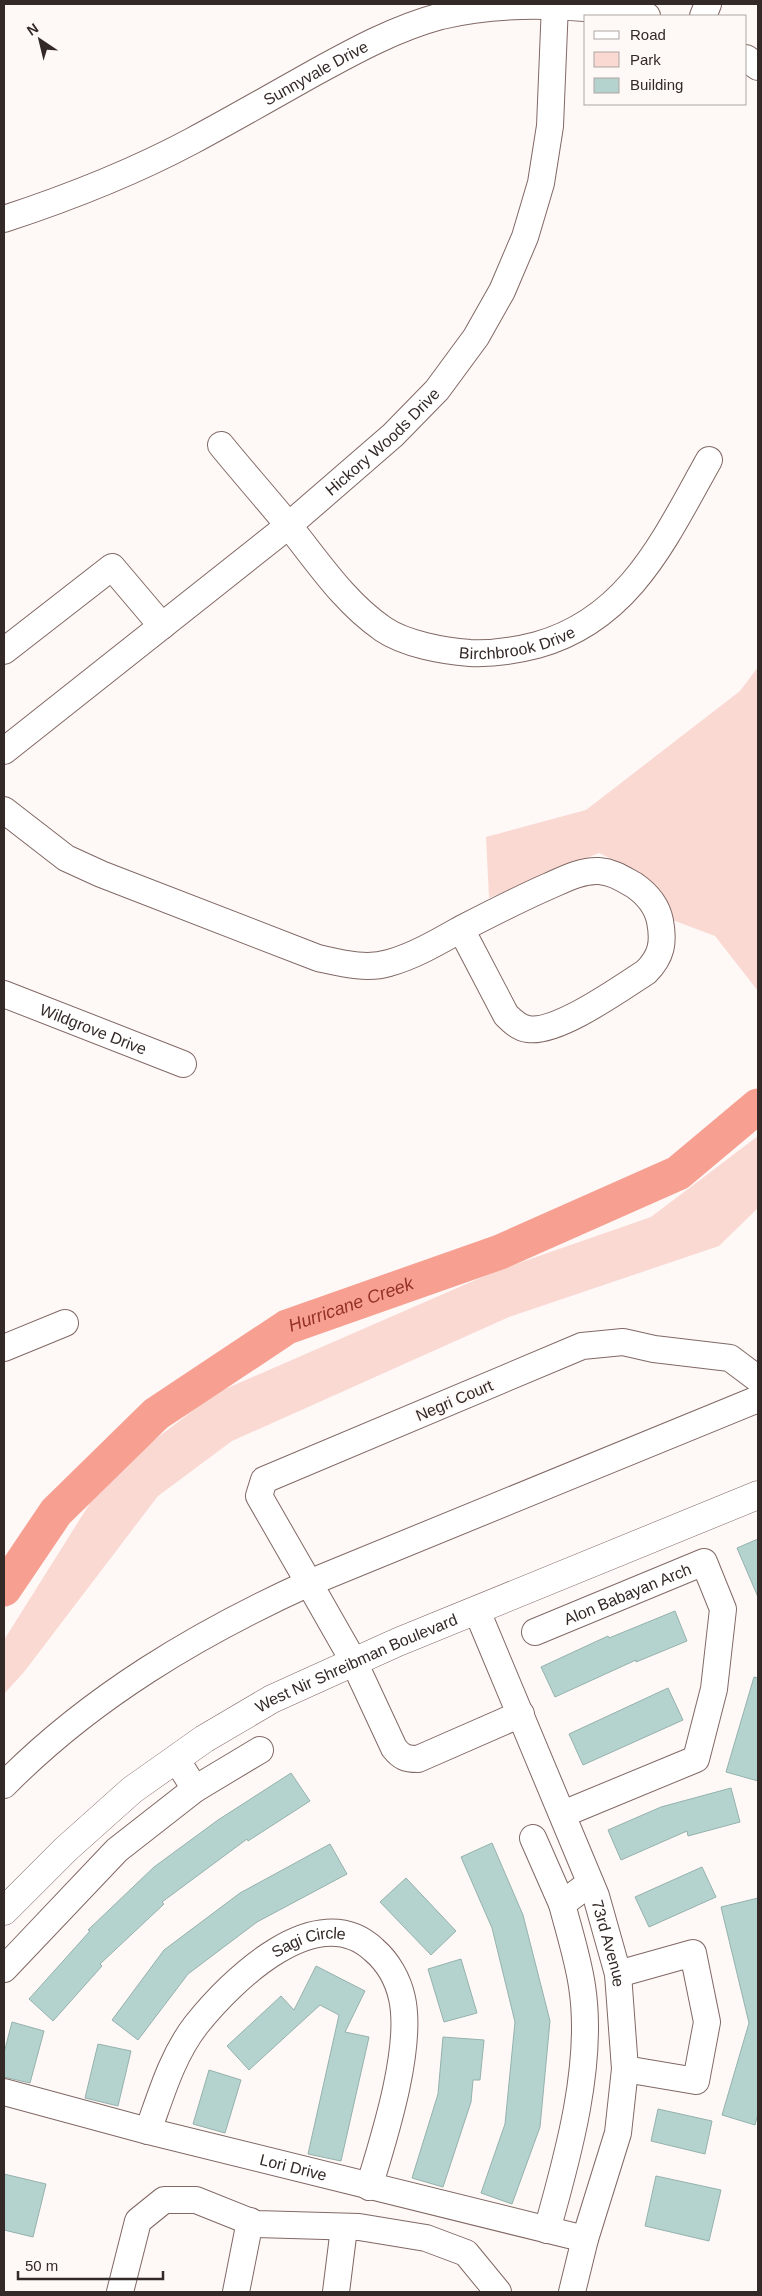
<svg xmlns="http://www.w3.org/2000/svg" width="762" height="2296" font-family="Helvetica,sans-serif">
	<rect width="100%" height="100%" fill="#fef8f7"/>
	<!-- green -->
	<g fill="#fad9d3">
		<path d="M758,667V991L715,936L667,918L645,876L599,853L489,898L486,837L586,810L740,691Z"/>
		<path d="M758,1136V1208L719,1246L509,1317L232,1441L158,1496L24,1672L4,1694V1640L107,1476L216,1393L496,1271L651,1217Z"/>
	</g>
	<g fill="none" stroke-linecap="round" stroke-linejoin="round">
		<!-- river -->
		<path stroke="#f7a092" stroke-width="35" id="s1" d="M4,1589L56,1512L156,1414L287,1327L500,1252L678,1173L758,1106"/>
	</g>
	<!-- building -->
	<g fill="#b5d3ce" stroke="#95b2ad">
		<path d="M758,1539V1597L737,1548Z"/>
		<path d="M675,1611L687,1641L636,1662V1660L555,1697L541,1667L608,1636L609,1638Z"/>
		<path d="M754,1677L758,1678V1781L726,1772Z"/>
		<path d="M668,1688L683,1720L583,1765L569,1734Z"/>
		<path d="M291,1773L310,1801L248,1841L247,1839L162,1902L164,1904L100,1964L102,1966L53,2021L29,1999L90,1931L88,1930L154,1867L218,1820Z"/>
		<path d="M731,1788L740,1822L688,1836L687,1831L621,1860L608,1830L661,1807Z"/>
		<path d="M492,1843L523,1915L550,2021L540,2127L512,2204L481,2193L505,2124L515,2022L492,1928L461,1857Z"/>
		<path d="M330,1844L347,1874L257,1922L188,1974L138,2040L112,2020L164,1950L240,1893Z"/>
		<path d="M702,1867L716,1897L649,1927L635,1897Z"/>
		<path d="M406,1878L456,1931L431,1955L380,1902Z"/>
		<path d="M758,1898V2113L755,2125L722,2115L749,2023L721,1907Z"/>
		<path d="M461,1959L477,2013L444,2022L428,1969Z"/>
		<path d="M316,1966L365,1991L345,2032L369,2037L341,2161L308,2154L339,2015L320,2005L249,2070L227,2046L281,1996L294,2010Z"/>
		<path d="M12,2022L44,2031L30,2083L4,2077V2053Z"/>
		<path d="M443,2037L484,2040L480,2080H473L471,2102L443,2187L412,2178L438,2094Z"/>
		<path d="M98,2044L131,2051L118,2106L85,2098Z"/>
		<path d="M209,2070L241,2080L225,2133L193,2124Z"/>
		<path d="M658,2109L712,2121L705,2154L651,2141Z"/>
		<path d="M4,2174L46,2184L33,2237L4,2230Z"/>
		<path d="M656,2176L721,2190L709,2241L645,2226Z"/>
	</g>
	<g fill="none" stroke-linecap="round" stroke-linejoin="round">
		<defs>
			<g id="minor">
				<path d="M703,16L708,4"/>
				<path d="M746,58L758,67"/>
				<path id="s2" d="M4,219C68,198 132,173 192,141C233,119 273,96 314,73C354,51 396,28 441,16C507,0 581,5 647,16"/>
				<path id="s3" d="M221,445C243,472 267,499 289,526C318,562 344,602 383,629C405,644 443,651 470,653C493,654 514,651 537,645C630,619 665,538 709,460"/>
				<path d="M4,651L112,567L162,626"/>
				<path id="s4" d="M4,751L288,526L393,435L437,390L476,337L502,291L525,237L541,183L550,126L555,4"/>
				<path d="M4,810L66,858L101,874L318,958C341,963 366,970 389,963C414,956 438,942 461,929C490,914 519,899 549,886C565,879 582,870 599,871C613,872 623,879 634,885C647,894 657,906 660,921C664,942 662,956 646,972C621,988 557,1034 528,1029C519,1028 512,1021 506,1015L461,929"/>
				<path id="s5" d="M4,994L183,1064"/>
				<path d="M4,1348L65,1323"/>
				<path d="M758,1379L730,1358L654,1349L623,1342L582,1346L264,1480L259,1496L309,1583L758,1399"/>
				<path id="s6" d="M477,1611L596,1896L618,1974L625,2069L618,2133L585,2239L572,2292"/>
				<path id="s7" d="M535,1632L704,1562L723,1609L714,1689L696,1759L563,1814"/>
				<path d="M4,1785C91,1697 197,1634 309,1583L354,1662L394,1748C401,1757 406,1759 418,1759L521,1714"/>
				<path d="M195,1789L260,1750"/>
				<path d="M533,1838L562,1904"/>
				<path d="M4,1969L117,1850L195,1789L176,1759"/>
				<path d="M618,1974L693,1953L707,2022L696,2081L625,2069"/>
				<path id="s8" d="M4,2092L148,2131L585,2239"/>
				<path id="s9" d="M148,2131C161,2095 172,2056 196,2025C231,1981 317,1896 374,1950C388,1962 398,1980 402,1998C413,2048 384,2138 369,2187"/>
				<path d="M547,2230C568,2156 594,2063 582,1986C578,1959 569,1931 562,1904L590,1883"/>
				<path d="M120,2292L138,2221L164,2200H196L256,2224L359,2227L426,2238L466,2253L498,2292"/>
				<path d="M236,2292L250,2221"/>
				<path d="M336,2292L344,2228"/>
			</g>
			<g id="major">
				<path id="s10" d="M4,1911L66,1849L132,1790L204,1739L272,1699L398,1642L758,1495"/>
			</g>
		</defs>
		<!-- minor casing -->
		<use href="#minor" stroke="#816964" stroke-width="28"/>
		<!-- major casing -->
		<use href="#major" stroke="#816964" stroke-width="29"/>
		<!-- minor -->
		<use href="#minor" stroke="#fff" stroke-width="26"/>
		<!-- major -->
		<use href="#major" stroke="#fff" stroke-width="28"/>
	</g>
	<g text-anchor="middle" stroke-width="4" stroke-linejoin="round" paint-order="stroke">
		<!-- street labels -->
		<g font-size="16" fill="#332927" stroke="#fef8f7">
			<text dy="6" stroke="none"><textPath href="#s2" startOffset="345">Sunnyvale Drive</textPath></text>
			<text dy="6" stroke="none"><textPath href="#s4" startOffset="489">Hickory Woods Drive</textPath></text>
			<text dy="6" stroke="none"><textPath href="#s3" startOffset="385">Birchbrook Drive</textPath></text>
			<text dy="6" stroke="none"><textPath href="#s5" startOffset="96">Wildgrove Drive</textPath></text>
			<text transform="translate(454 1400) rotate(-23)" y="6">Negri Court</text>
			<text dy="6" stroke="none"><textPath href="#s7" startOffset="100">Alon Babayan Arch</textPath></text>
			<text dy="6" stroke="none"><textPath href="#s10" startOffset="435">West Nir Shreibman Boulevard</textPath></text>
			<text dy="6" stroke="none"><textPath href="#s6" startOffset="358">73rd Avenue</textPath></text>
			<text dy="6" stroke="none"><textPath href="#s9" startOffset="261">Sagi Circle</textPath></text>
			<text dy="6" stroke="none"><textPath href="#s8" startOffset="299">Lori Drive</textPath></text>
		</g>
		<!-- water labels -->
		<g font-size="18" font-style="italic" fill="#953126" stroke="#fef8f7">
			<text dy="6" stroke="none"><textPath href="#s1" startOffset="458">Hurricane Creek</textPath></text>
		</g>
	</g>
	<!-- border -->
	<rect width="762" height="2296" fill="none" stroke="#332927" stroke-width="10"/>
	<!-- legend -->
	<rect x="584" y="15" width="162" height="90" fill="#fef8f7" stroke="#ada5a4"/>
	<rect x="594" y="31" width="25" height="8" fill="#ffffff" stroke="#ada5a4"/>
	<text x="630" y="40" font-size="15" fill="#332927">Road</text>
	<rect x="594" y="52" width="25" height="15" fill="#fad9d3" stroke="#ada5a4"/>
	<text x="630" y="65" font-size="15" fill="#332927">Park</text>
	<rect x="594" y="78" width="25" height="15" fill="#b5d3ce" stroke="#ada5a4"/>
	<text x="630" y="90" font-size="15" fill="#332927">Building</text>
	<!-- north arrow -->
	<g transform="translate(40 40) rotate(325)" stroke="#fef8f7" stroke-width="4" paint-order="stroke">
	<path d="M0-4L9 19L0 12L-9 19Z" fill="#332927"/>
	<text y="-8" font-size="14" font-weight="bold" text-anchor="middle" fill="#332927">N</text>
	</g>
	<!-- scale -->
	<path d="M18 2271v8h145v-8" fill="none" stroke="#332927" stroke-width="2.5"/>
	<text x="25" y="2271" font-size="15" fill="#332927" stroke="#fef8f7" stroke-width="4" paint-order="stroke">50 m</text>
</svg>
